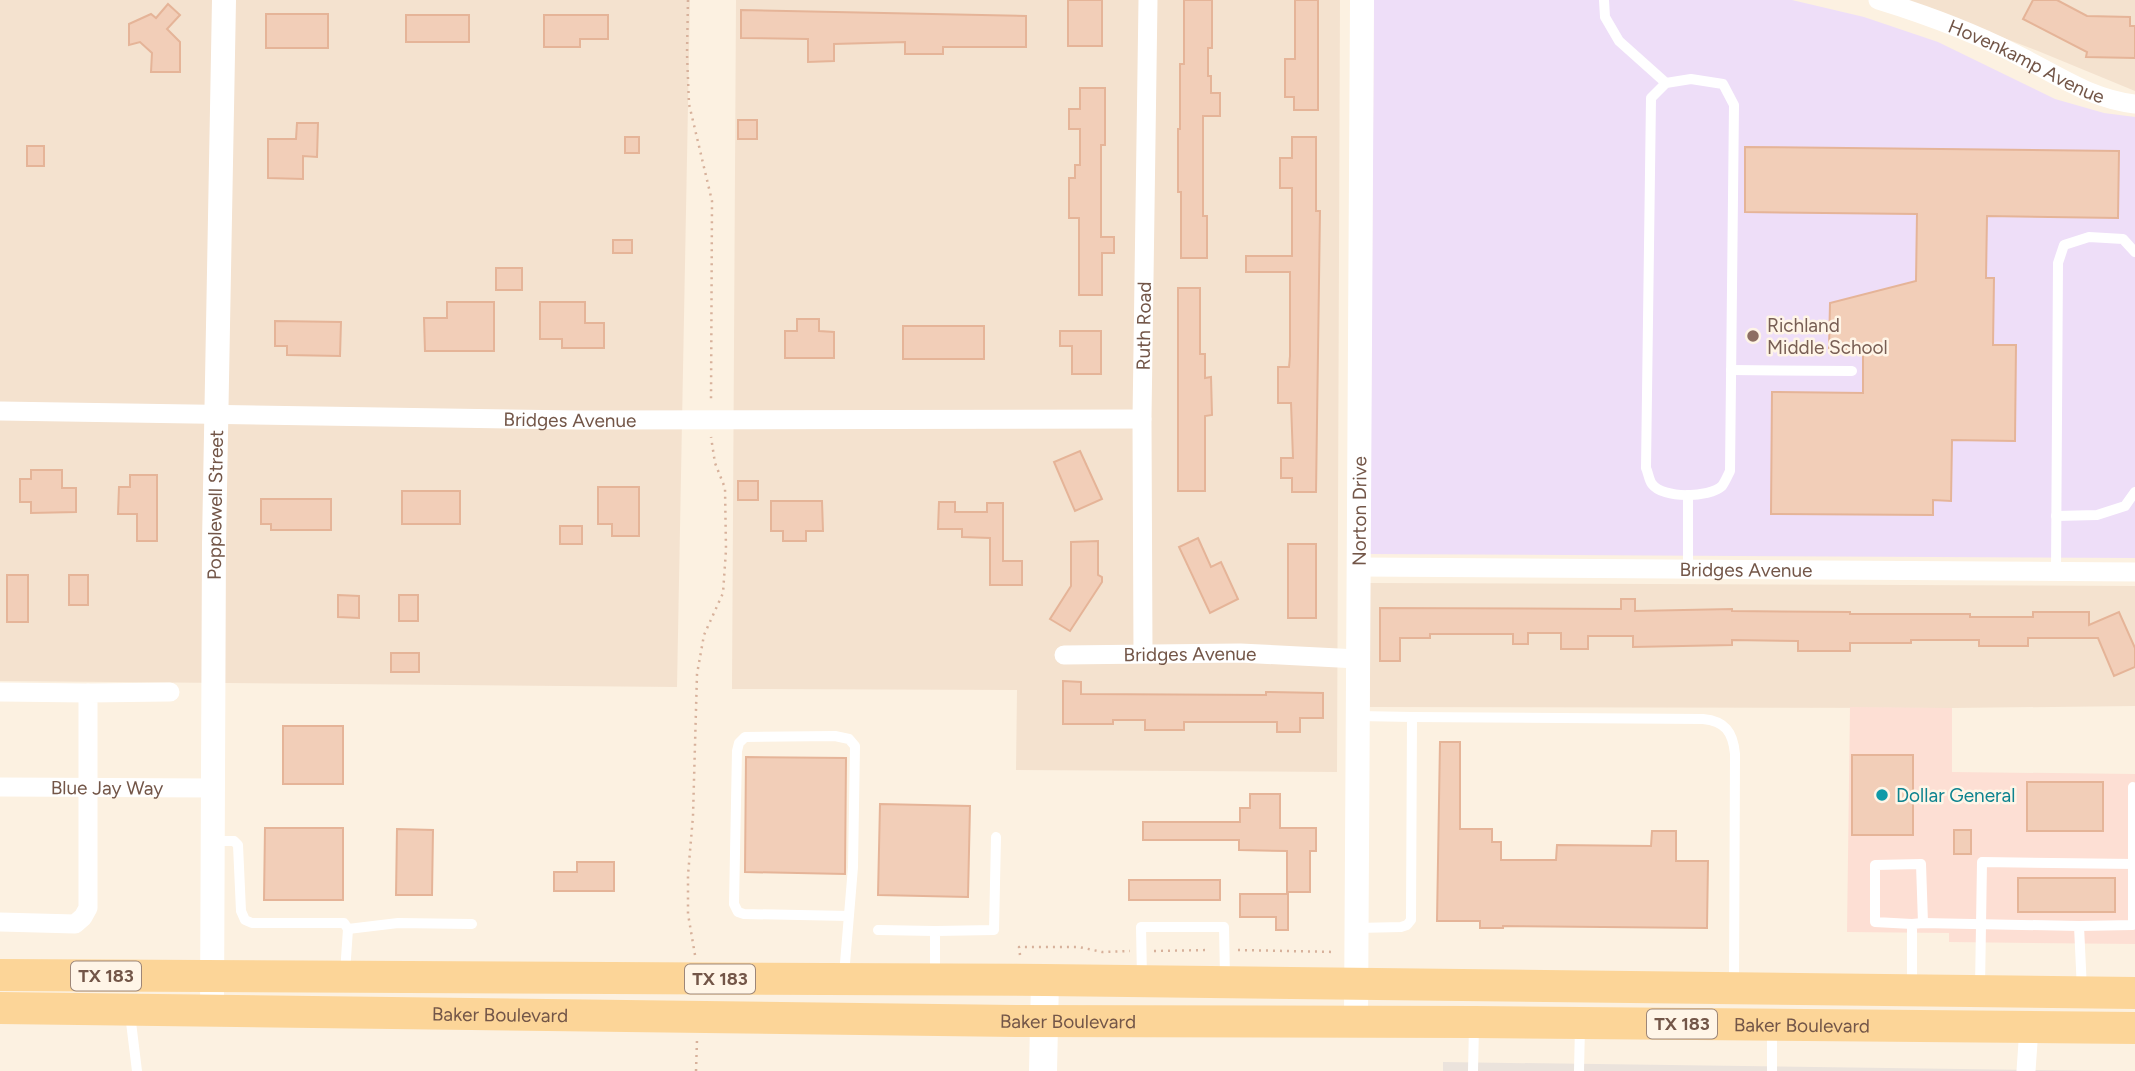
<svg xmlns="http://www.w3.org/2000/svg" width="2135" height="1071" font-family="Figtree,sans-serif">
	<rect width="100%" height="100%" fill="#fcf1e1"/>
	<!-- residential -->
	<g fill="#f4e2cf">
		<path d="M0,0H690L677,687L0,681Z"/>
		<path d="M736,0H1340L1337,772L1016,770L1017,690L732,689Z"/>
		<path d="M1905,0H2135V91L2038,51Z"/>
		<path d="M1369,583L2135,586V706L1952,708L1370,707Z"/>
	</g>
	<!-- commercial -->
	<path fill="#fddfd4" d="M1850,707L1952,708V772L2135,774V944L1949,942V933L1847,932Z"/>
	<!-- industrial -->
	<path fill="#ebe3dc" d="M1443,1062L2106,1071H1443Z"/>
	<!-- education -->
	<path fill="#eedef8" d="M1374,0H1792L1864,17L1938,42L2055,99L2104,113L2135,117V558L1370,554Z"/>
	<!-- building -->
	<g fill="#f2ceb8" stroke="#e5b498" stroke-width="2">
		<rect x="1068" y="0" width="34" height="46"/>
		<path d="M1184,0H1212V48H1208V76H1211V93H1220V116H1203V216H1207V258H1181V192H1178V129H1180V64H1184Z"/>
		<path d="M1295,0H1318V110H1294V97H1285V59H1295Z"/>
		<path d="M2033,0H2057L2087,16L2130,17V26H2135V58L2086,57L2087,52L2023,19Z"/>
		<path d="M168,4L180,15L167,29L180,42V72H151L152,53L140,42L129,45V24L151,14L156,18Z"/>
		<path d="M741,10L1026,16V47H943V54H905V42L834,44V61L808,62V39L741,38Z"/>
		<rect x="266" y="14" width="62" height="34"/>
		<rect x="406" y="15" width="63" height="27"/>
		<path d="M544,15H608V39H580V47H544Z"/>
		<path d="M1080,88H1105V145H1101V237H1114V253H1102V295H1079V218H1069V178H1075V165H1080V129H1069V109H1080Z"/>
		<rect x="738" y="120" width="19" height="19"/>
		<path d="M297,123H318L317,157L303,156V179L268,178V139H296Z"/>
		<rect x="625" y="137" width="14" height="16"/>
		<path d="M1292,137H1316V211H1320L1316,492H1292V478H1281V458H1293L1291,403H1278V367H1289L1290,356V272H1246V256H1292V188H1280V158H1292Z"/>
		<rect x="27" y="146" width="17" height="20"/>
		<path d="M1745,147L2119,151L2118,218L1987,216L1986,278H1994L1993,345H2016L2015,441L1952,440L1951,501L1933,500V515L1771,514L1772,392L1863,393V350L1829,349L1830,303L1916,281L1917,214L1745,212Z"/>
		<rect x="613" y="240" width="19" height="13"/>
		<rect x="496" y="268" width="26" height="22"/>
		<path d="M1178,288H1200V354H1205V378L1211,377L1212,415L1205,416V491H1178Z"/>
		<path d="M447,302H494V351H425L424,318H447Z"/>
		<path d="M540,302H585V323H604V348H562V339H540Z"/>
		<path d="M797,319H819V331L834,332V358H785V331H797Z"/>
		<path d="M275,321L341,322L340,356L287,355V346H275Z"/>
		<rect x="903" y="326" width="81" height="33"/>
		<path d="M1060,331H1101V374H1072V346H1060Z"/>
		<path d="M1080,451L1102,499L1075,511L1054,462Z"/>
		<path d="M31,470H62V488H76V512L31,513V502H20V479H31Z"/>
		<path d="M130,475H157V541H137V514H118L119,487H130Z"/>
		<rect x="738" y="481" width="20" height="19"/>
		<path d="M598,487H639V536H612V524H598Z"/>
		<rect x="402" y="491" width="58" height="33"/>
		<path d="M261,499H331V530H271V524H261Z"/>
		<path d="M771,501H822L823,531H806V541H783V531H771Z"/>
		<path d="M939,502H955V512H987V503H1003V561H1022V585H990V538L962,537V529H938Z"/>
		<rect x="560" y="526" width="22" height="18"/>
		<path d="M1198,538L1211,567L1221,562L1238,599L1210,613L1179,547Z"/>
		<path d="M1098,541V575L1102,577V582L1070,631L1050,619L1071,586V542Z"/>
		<rect x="1288" y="544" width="28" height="74"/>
		<rect x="7" y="575" width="21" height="47"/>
		<rect x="69" y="575" width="19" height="30"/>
		<path d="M338,595L359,596V618L338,617Z"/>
		<rect x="399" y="595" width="19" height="26"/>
		<path d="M1621,599H1635V611L1732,609V611L1850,612V614H1970V617H2033V612H2089V625L2119,612L2135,648V667L2114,676L2098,638H2028V646H1979V640H1911V643H1850V651H1798V641L1732,640V645L1633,647V636H1588V649H1561V633H1528V644H1513V634H1430V638H1400V661H1380V608L1621,609Z"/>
		<rect x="391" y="653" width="28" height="19"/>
		<path d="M1063,681L1081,682V694L1266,695V692L1323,693V718H1300V732H1277V722H1184V730H1145V720H1113V724H1063Z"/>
		<rect x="283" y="726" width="60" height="58"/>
		<path d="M1440,742H1460V829H1492V842H1501V860H1556L1557,845L1651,846L1652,831H1676V861H1708L1707,928L1503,926V928H1480V921H1437Z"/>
		<rect x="1852" y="755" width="61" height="80"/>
		<path d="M746,757L846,758L845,874L745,872Z"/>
		<rect x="2027" y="782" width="76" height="49"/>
		<path d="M1250,794H1280V828H1316V851H1310V892H1287V851L1239,850V840H1143V822H1240V808H1250Z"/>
		<path d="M880,804L970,806L968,897L878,895Z"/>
		<path d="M265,828H343V900H264Z"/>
		<path d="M397,829L433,830L432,895H396Z"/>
		<rect x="1954" y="830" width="17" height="24"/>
		<path d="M577,862H614V891H554V872H577Z"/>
		<rect x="2018" y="878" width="97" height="34"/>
		<rect x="1129" y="880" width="91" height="20"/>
		<path d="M1240,894H1288V930H1276V917H1240Z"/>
	</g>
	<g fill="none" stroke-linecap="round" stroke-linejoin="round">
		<!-- path -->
		<g stroke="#d7b19b" stroke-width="2.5" stroke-dasharray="2 5" stroke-linecap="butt">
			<path d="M688,0L687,54L689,104L712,201L711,403"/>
			<path d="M1238,950L1336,952"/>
			<path d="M1154,951L1210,950"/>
			<path d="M695,955L688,914V875L693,816L697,674L704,635L723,593L726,550L725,488L715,463L711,437"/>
			<path d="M1020,955L1019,947H1079L1102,952L1130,951"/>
			<path d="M696,1071L697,1040"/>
		</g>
		<!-- service -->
		<g stroke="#fff" stroke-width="10">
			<path d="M1604,0L1605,17L1619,41L1666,83"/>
			<path d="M1691,79L1723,84L1734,105L1730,471C1728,475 1725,482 1722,486C1709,498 1663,499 1652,484C1649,480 1648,472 1646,468L1651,98L1666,83Z"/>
			<path d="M1731,370L1852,371"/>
			<path d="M1688,495V570"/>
			<path d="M2056,516L2097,515L2125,506L2135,492"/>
			<path d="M2056,572L2058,263L2064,245L2089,237L2123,239L2135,252"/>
			<path d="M1412,717L1703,719C1725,721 1733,732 1735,754L1734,985"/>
			<path d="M212,841H234L238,845L241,911L245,920L252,923H344L348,929L345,973"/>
			<path d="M1912,924L1875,922V865L1921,864L1923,923"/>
			<path d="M2079,926L2133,925V787"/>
			<path d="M1357,928L1401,927L1407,925L1411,920L1412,717L1358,716"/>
			<path d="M348,929L398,923L472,924"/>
			<path d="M878,930L935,931"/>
			<path d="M844,975L853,867L855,746L849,739L835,736L745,737L739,743L737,751L734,904L738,912L744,914L849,916"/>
			<path d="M935,976V931L994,930L996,837"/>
			<path d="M1142,978L1141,927H1224L1225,977"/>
			<path d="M1912,987V924L1923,923L2079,926L2082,990"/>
			<path d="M1980,988L1982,862L2135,864"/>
			<path d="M130,1014L137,1071"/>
			<path d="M1473,1071L1474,1026"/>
			<path d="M1579,1071L1580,1026"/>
			<path d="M1772,1071V1029"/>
		</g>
		<!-- minor -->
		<g stroke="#fff" stroke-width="19">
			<path id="s1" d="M1878,0C1927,15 1982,36 2027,60C2064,79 2093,99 2135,104"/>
			<path id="s2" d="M0,411L578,420L1142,419"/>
			<path id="s3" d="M1358,567L2135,572"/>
			<path id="s4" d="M1143,653L1142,419L1148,0"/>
			<path id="s5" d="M1064,655L1240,653L1358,659"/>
			<path d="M0,692L88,693"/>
			<path id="s6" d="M0,787L212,788"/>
			<path d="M0,922L75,924L83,917L88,908V693L170,692"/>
			<path d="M2026,1071L2029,1028"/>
		</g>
		<!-- tertiary -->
		<g stroke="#fff" stroke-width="24">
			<path id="s7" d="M212,1011L214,543L224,0"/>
			<path id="s8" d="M1356,1022L1362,0"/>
		</g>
		<!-- secondary -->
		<path stroke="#fff" stroke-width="28" d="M1043,1071L1045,980"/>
		<!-- primary -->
		<g stroke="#fcd598" stroke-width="32">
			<path d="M0,975L1045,980L2135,993"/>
			<path id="s9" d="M0,1008L1016,1021L1474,1022L2135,1028"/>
		</g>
	</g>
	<!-- markers -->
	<circle fill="#8d6e63" stroke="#fff5e7" stroke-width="2.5" cx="1753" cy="336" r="7"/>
	<circle fill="#0f9aa8" stroke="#fff5e7" stroke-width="2.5" cx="1882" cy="795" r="7"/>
	<g text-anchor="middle" stroke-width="5" stroke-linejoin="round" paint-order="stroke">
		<!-- shield labels -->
		<g fill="#fff5e7" stroke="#9d8678" stroke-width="2">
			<rect x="71" y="961.5" width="70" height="29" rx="5"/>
			<rect x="685" y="964.5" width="70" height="29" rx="5"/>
			<rect x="1647" y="1009.5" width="70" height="29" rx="5"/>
		</g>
		<g font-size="18" font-weight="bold" fill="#735648">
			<text x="106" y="982">TX 183</text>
			<text x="720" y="985">TX 183</text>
			<text x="1682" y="1030">TX 183</text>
		</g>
		<!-- street labels -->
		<g font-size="19" fill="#735648" stroke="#fff5e7">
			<text dy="7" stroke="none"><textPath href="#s1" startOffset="161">Hovenkamp Avenue</textPath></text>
			<text dy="7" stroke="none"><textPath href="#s4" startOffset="327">Ruth Road</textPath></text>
			<text dy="7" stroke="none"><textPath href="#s2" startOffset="570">Bridges Avenue</textPath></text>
			<text dy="7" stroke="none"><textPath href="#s7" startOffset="506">Popplewell Street</textPath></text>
			<text dy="7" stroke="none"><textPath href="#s8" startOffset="511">Norton Drive</textPath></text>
			<text dy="7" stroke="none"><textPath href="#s3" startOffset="388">Bridges Avenue</textPath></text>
			<text dy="7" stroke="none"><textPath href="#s5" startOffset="126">Bridges Avenue</textPath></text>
			<text dy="7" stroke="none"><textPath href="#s6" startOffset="107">Blue Jay Way</textPath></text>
			<text dy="7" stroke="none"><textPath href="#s9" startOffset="500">Baker Boulevard</textPath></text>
			<text dy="7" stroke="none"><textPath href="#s9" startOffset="1068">Baker Boulevard</textPath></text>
			<text dy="7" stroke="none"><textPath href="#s9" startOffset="1802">Baker Boulevard</textPath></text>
		</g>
		<!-- education labels -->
		<g font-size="19" fill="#785e54" stroke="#fff5e7" text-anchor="start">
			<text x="1767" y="332">Richland<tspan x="1767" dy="22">Middle School</tspan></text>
		</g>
		<!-- culture labels -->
		<g font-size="19" fill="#0d838f" stroke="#fff5e7" text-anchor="start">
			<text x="1896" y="802">Dollar General</text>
		</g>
	</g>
</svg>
